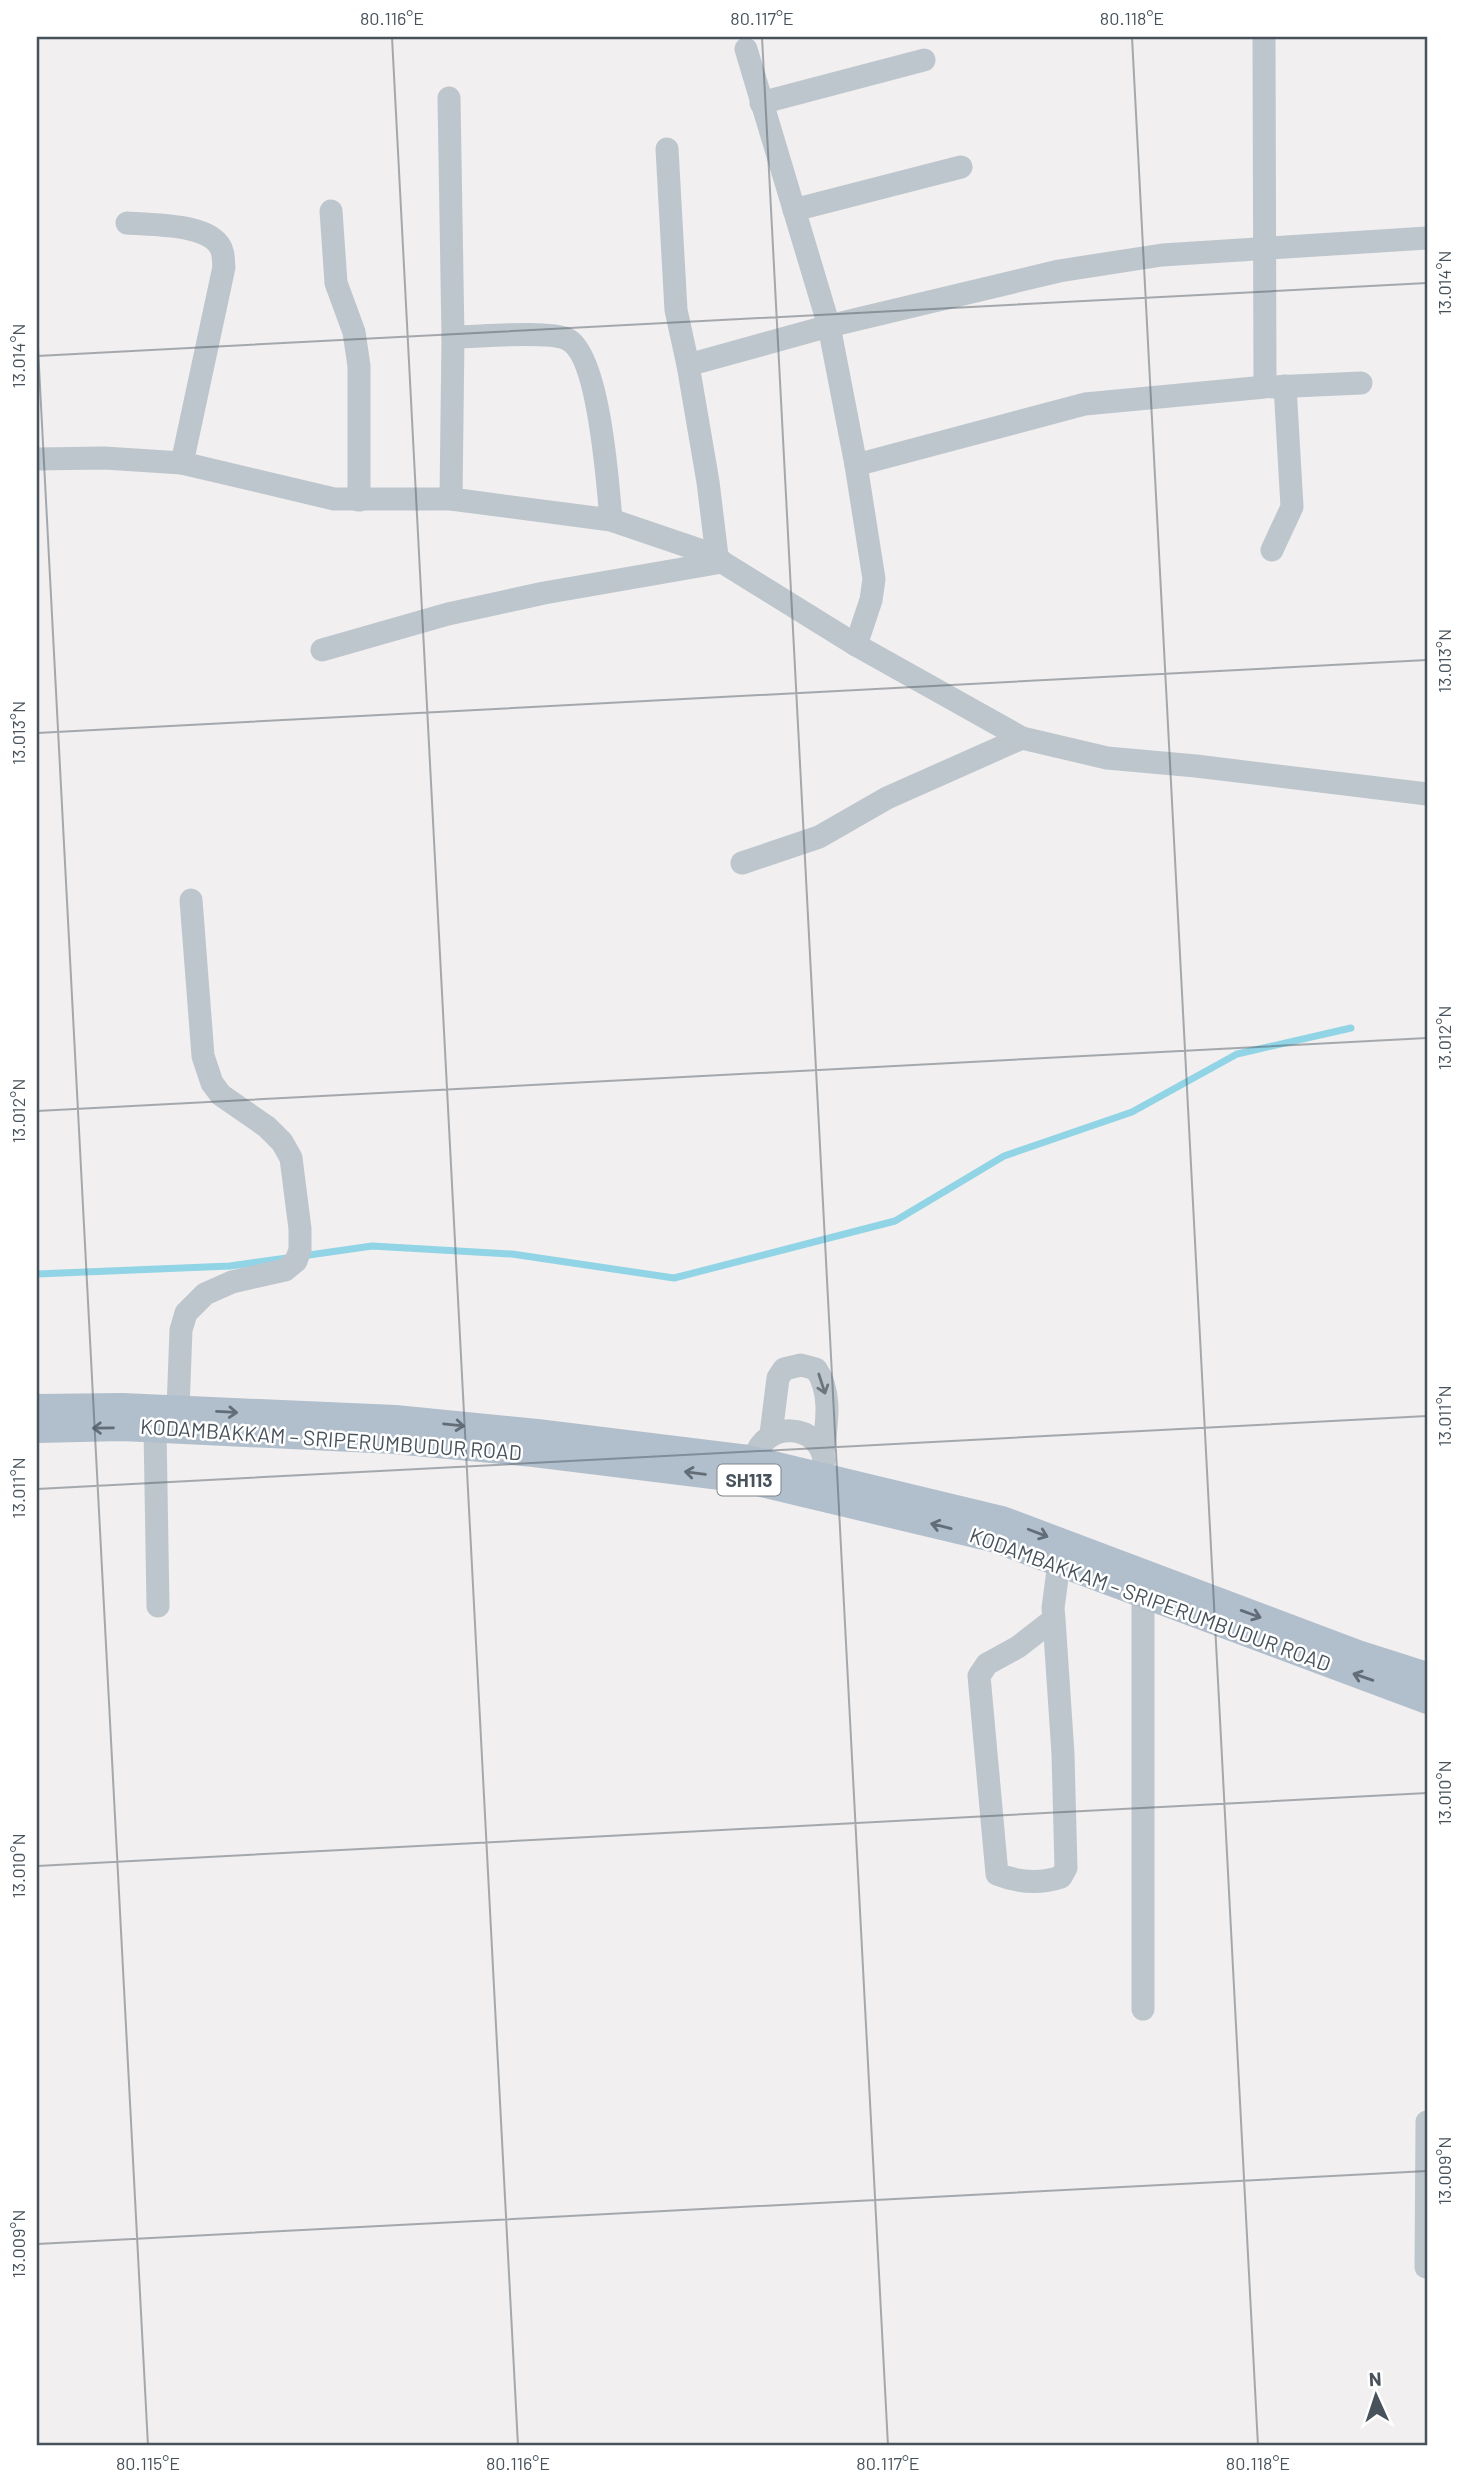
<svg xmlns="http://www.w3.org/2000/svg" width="1464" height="2483" font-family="Barlow,sans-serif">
	<rect width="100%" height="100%" fill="#f1efef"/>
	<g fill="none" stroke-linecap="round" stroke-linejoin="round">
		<!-- stream -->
		<g stroke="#91d4e6" stroke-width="7">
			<path d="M302,1256L372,1246L512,1254L674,1278L895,1221L1004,1156L1132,1112L1237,1054L1351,1028"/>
			<path d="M37,1274L230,1266L287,1258"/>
		</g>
		<!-- minor -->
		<g stroke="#bec6cd" stroke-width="23">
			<path d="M746,49L829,326L856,465L874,579L871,600L856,645"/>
			<path d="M449,98L453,337L451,499"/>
			<path d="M761,103L924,60"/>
			<path d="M667,149L676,310L688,365L708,482L717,556"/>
			<path d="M794,210L961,167"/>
			<path d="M331,211L336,283L354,332L359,366V500"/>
			<path d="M127,223C151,225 214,223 222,251C224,256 223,262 224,267L182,463"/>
			<path d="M453,337C478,337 547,330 567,339C599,354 608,485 611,520"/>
			<path d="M688,365L829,326L1059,271L1162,255L1427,238"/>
			<path d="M1272,387L1361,383"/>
			<path d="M37,459L104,458L182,463L334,499H451L611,520L717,556L722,562L856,645L1022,738L1107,758L1196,766L1427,794"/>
			<path d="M856,465L1085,404L1265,387L1264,37"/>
			<path d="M1272,550L1292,507L1285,386"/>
			<path d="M322,650L448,614L544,593L722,562"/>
			<path d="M742,863L819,837L887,798L1022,738"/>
			<path d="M178,1409L181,1330L186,1313L205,1294L232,1282L285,1270L296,1261L300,1250V1229L291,1158L282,1142L267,1127L221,1095L212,1083L203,1056L191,900"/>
			<path d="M155,1429L158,1606"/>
			<path d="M771,1434L778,1378L784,1369L801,1365L816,1369C833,1394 826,1426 823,1454"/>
			<path d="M754,1460C764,1418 821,1424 824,1461"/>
			<path d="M1054,1619L1018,1647L987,1664L979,1676L997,1874C1017,1882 1040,1884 1061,1877L1066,1868L1063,1754L1054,1619L1053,1608L1059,1563"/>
			<path d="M1143,2009V1595"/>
			<path d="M1426,2267L1427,2122"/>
		</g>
		<!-- major -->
		<g stroke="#b1becc" stroke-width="28">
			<path d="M37,1408L122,1407L395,1419L537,1433L748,1459L1002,1520L1358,1654L1427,1676"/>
			<path d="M37,1429L122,1427L394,1440L534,1453L745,1479L996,1539L1427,1700"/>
		</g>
	</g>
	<!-- one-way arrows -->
	<defs><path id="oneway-shaft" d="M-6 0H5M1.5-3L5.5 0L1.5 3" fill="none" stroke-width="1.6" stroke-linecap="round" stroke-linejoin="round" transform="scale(1.75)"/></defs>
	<use stroke="#6b757d" href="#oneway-shaft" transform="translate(822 1384) rotate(72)"/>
	<g stroke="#626d77">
		<use href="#oneway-shaft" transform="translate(227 1412) rotate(3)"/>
		<use href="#oneway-shaft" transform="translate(454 1425) rotate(6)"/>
		<use href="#oneway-shaft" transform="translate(103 1428) rotate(179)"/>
		<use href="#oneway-shaft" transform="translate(695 1473) rotate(-173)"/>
		<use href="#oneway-shaft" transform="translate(941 1526) rotate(-166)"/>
		<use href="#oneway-shaft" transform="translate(1038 1533) rotate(21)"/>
		<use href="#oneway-shaft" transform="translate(1251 1614) rotate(20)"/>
		<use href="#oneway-shaft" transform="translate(1363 1677) rotate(-161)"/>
	</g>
	<!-- ticks -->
	<path fill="none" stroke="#48525b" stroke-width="2" stroke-opacity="0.45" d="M392,37L518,2446M762,37L888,2446M1132,37L1258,2446M37,329L148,2446M37,356L1427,283M37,733L1427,660M37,1111L1427,1038M37,1489L1427,1416M37,1866L1427,1793M37,2244L1427,2171"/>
	<g text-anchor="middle" stroke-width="5" stroke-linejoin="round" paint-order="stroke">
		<!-- shield labels -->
		<rect fill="#fff" stroke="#7f868c" stroke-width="2" x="717.5" y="1464.5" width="63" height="31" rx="5"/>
		<g font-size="19" font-weight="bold" fill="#48525b">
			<text x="749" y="1487">SH113</text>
		</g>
		<!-- street labels -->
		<g font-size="21" fill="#48525b" stroke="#fff">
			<text transform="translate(331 1440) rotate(4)" y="7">KODAMBAKKAM – SRIPERUMBUDUR ROAD</text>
			<text transform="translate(1150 1600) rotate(20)" y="7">KODAMBAKKAM – SRIPERUMBUDUR ROAD</text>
		</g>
	</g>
	<!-- border -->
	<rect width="1464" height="2483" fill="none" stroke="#ffffff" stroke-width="77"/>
	<!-- north arrow -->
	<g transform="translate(1376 2396) rotate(357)" stroke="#ffffff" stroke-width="5" paint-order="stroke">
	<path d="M0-5L12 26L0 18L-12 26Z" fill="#48525b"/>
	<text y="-10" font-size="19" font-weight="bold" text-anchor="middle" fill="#48525b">N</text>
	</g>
	<rect x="38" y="38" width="1388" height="2406" fill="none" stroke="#48525b" stroke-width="2.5"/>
	<g font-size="18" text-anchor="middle" fill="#48525b">
		<text x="392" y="25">80.116°E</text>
		<text x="762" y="25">80.117°E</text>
		<text x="1132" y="25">80.118°E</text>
		<text transform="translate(1445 283) rotate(-90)" y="6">13.014°N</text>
		<text transform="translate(19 356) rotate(-90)" y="6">13.014°N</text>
		<text transform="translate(1445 661) rotate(-90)" y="6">13.013°N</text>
		<text transform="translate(19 733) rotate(-90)" y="6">13.013°N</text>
		<text transform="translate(1445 1038) rotate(-90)" y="6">13.012°N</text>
		<text transform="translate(19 1111) rotate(-90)" y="6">13.012°N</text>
		<text transform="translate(1445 1416) rotate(-90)" y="6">13.011°N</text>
		<text transform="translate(19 1488) rotate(-90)" y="6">13.011°N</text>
		<text transform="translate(1445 1793) rotate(-90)" y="6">13.010°N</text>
		<text transform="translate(19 1866) rotate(-90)" y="6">13.010°N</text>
		<text transform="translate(1445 2171) rotate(-90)" y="6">13.009°N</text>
		<text transform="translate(19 2244) rotate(-90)" y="6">13.009°N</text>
		<text x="148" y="2470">80.115°E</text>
		<text x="518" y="2470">80.116°E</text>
		<text x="888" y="2470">80.117°E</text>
		<text x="1258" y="2470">80.118°E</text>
	</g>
</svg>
